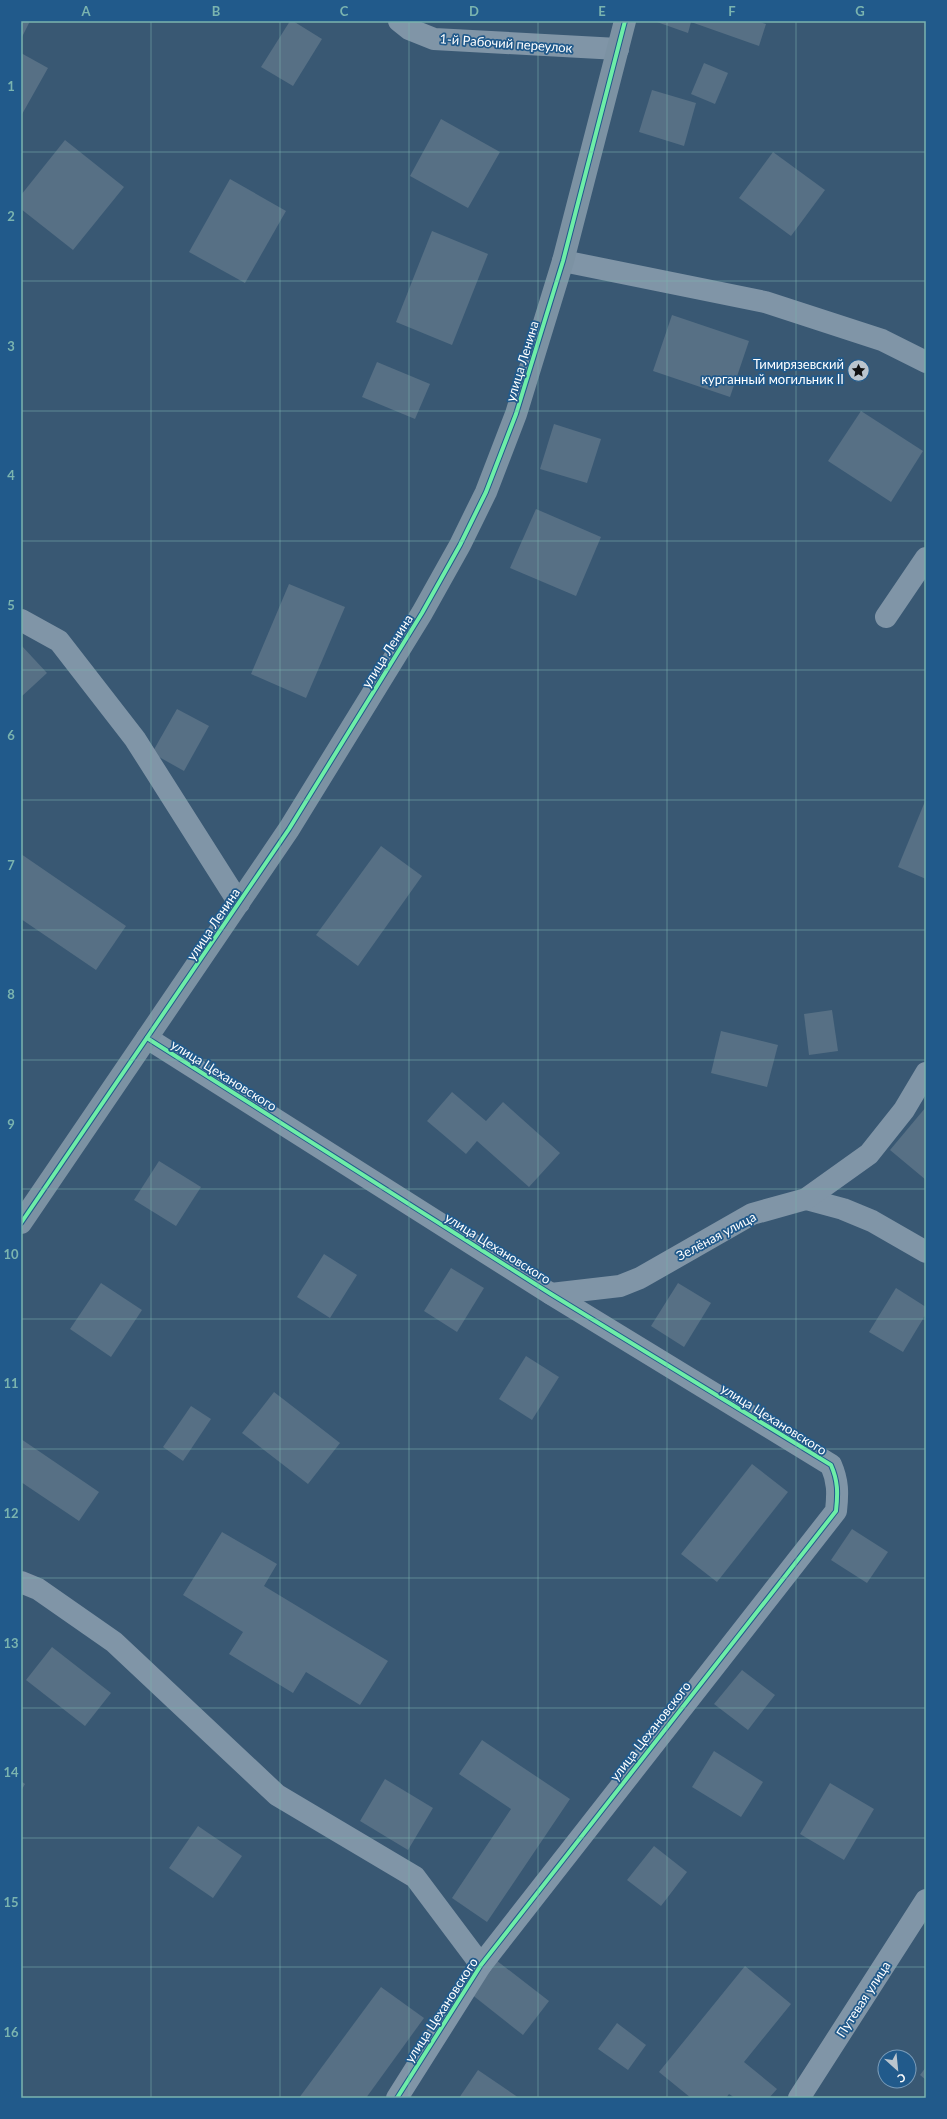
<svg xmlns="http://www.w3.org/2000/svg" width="947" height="2119" font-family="Lato,sans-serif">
	<rect width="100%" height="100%" fill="#395873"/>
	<!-- building -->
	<g fill="#577085">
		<path d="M21,21H30L22,37L21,36Z"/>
		<path d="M290,21H293L322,39L293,86L261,67Z"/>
		<path d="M654,21H757L766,24L759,46L691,22L688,33Z"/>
		<path d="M21,53L48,68L21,116Z"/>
		<path d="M704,63L728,73L715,104L691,94Z"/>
		<path d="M652,90L696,103L684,146L639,132Z"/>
		<path d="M441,119L500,152L468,208L410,176Z"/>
		<path d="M65,140L124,187L73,250L21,209V195Z"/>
		<path d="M773,152L825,190L791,236L739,198Z"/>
		<path d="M230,179L286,211L245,283L189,252Z"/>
		<path d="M432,231L488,254L452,345L396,322Z"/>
		<path d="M672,315L749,341L730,397L653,371Z"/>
		<path d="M377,362L430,384L415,419L362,397Z"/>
		<path d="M861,411L923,451L891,502L828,461Z"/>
		<path d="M554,424L601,439L587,483L540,469Z"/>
		<path d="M536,509L601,537L576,596L510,568Z"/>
		<path d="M289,584L345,607L306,698L251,674Z"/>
		<path d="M21,645L47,673L21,697Z"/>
		<path d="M177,709L209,726L184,771L152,753Z"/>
		<path d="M926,799V879L898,867Z"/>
		<path d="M381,846L422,876L358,966L316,935Z"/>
		<path d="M21,854L126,926L96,970L21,919Z"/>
		<path d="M832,1010L838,1051L809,1055L804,1014Z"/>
		<path d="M721,1031L778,1045L767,1087L711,1073Z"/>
		<path d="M452,1092L486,1121L503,1102L560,1153L529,1187L477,1141L466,1154L427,1121Z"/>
		<path d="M926,1107V1180L890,1150Z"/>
		<path d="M159,1161L201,1187L176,1226L134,1200Z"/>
		<path d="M324,1254L357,1275L330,1318L297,1297Z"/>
		<path d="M451,1268L484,1288L457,1332L424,1311Z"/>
		<path d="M101,1283L142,1310L111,1357L70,1329Z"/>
		<path d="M678,1283L711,1303L684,1347L651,1326Z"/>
		<path d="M896,1288L926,1307V1314L903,1352L869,1332Z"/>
		<path d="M526,1356L559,1377L532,1420L499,1399Z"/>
		<path d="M274,1392L340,1443L308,1484L242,1433Z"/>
		<path d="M191,1406L211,1419L183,1461L163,1447Z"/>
		<path d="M21,1439L99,1492L79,1521L21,1482Z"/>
		<path d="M752,1464L788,1492L717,1582L681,1554Z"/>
		<path d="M852,1529L888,1552L867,1583L831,1560Z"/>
		<path d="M222,1532L277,1564L264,1586L388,1661L360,1705L306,1672L293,1693L229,1654L243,1632L183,1595Z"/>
		<path d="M52,1647L111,1693L85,1726L26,1680Z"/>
		<path d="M742,1670L775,1695L748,1730L714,1704Z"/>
		<path d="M482,1740L570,1799L487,1922L452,1898L511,1809L459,1774Z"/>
		<path d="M714,1751L763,1782L741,1817L692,1787Z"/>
		<path d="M385,1779L433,1808L408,1850L360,1821Z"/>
		<path d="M21,1781L25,1784L21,1791Z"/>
		<path d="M830,1783L874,1809L844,1860L800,1834Z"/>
		<path d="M198,1826L242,1856L213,1898L169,1868Z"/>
		<path d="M654,1846L687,1872L661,1906L627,1880Z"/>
		<path d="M492,1957L549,2001L523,2035L466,1990Z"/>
		<path d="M745,1966L791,2004L744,2062L777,2089L769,2098H735L729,2094L726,2098H691L659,2072Z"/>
		<path d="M381,1987L424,2018L366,2098H299Z"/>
		<path d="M617,2023L646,2045L628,2070L598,2049Z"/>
		<path d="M926,2067V2080L920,2075Z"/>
		<path d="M478,2070L519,2098H459Z"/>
	</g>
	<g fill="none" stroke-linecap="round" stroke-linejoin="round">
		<!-- street -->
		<g stroke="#8095a7" stroke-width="22">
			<path d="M399,21L409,29L434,39L618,49"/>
			<path d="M563,261L765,302L882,340L926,362"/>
			<path d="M886,617L926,558"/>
			<path d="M21,620L59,641L135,739L239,903"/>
			<path d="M147,1038L551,1294L831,1465C838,1481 838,1493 836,1511L481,1965L397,2098"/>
			<path d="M806,1199L843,1209L872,1221L926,1252"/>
			<path d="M551,1294L620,1286L640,1278L752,1214L806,1199L869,1154L904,1110L926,1073"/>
			<path d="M21,1582L38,1589L114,1642L277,1795L415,1877L481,1965"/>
			<path d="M799,2098L926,1900"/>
		</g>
		<!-- secondary -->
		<path stroke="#7c92a3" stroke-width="22" d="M21,1223L289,829L422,613L460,545L486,492L516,414L563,261L625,21"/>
		<defs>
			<g id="cycleway">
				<path d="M147,1038L551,1294L831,1465C838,1481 838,1493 836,1511L481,1965L397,2098"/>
				<path d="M21,1223L289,829L422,613L460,545L486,492L516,414L563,261L625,21"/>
			</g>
		</defs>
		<!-- cycleway casing -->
		<use href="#cycleway" stroke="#215a8b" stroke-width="6"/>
		<!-- cycleway -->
		<use href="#cycleway" stroke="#6deda7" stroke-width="4"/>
	</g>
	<!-- grid -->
	<path fill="none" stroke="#7bb4af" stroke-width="1" stroke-opacity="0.55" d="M151,21V2098M280,21V2098M409,21V2098M538,21V2098M667,21V2098M796,21V2098M21,152H926M21,281H926M21,411H926M21,541H926M21,670H926M21,800H926M21,930H926M21,1060H926M21,1189H926M21,1319H926M21,1449H926M21,1578H926M21,1708H926M21,1838H926M21,1967H926"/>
	<!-- icons -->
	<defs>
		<symbol id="sight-disc" viewBox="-11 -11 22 22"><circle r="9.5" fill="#bac5ce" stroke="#215a8b"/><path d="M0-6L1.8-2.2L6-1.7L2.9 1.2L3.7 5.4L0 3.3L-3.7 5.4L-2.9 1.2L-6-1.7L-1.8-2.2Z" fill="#111"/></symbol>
	</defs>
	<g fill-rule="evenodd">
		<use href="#sight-disc" x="846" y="358" width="25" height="25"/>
	</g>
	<g text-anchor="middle" stroke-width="3.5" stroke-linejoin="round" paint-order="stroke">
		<!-- street labels -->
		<g font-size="13" fill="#fff" stroke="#215a8b">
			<text transform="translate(506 43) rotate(4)" y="5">1-й Рабочий переулок</text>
			<text transform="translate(522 361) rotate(-73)" y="5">улица Ленина</text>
			<text transform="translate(387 651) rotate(-58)" y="5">улица Ленина</text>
			<text transform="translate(213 924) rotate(-56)" y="5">улица Ленина</text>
			<text transform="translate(224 1075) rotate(32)" y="5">улица Цехановского</text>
			<text transform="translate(716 1236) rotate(-28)" y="5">Зелёная улица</text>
			<text transform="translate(498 1248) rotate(32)" y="5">улица Цехановского</text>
			<text transform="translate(774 1419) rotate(32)" y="5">улица Цехановского</text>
			<text transform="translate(650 1731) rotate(-52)" y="5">улица Цехановского</text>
			<text transform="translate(863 1999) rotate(-57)" y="5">Путевая улица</text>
			<text transform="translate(441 2010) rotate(-57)" y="5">улица Цехановского</text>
		</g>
		<!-- poi labels -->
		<g font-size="13" fill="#fff" stroke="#215a8b" text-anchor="end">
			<text x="844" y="369">Тимирязевский<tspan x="844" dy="15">курганный могильник II</tspan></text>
		</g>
	</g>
	<!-- border -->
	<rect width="947" height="2119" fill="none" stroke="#215a8b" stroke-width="44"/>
	<!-- north arrow -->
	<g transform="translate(897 2069) rotate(153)"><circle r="19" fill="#215a8b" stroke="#7a9cb9"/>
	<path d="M0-3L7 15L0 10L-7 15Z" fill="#bac5ce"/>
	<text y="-6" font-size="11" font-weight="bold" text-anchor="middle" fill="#ffffff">С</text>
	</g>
	<rect x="22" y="22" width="903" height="2075" fill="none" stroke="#7bb4af" stroke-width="1.5"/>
	<g font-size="13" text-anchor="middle" font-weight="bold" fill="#7bb4af">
		<text x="86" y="16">A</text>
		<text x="216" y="16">B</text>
		<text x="344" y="16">C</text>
		<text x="474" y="16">D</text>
		<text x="602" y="16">E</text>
		<text x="732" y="16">F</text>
		<text x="860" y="16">G</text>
		<text x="11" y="91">1</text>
		<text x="11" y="221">2</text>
		<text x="11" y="351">3</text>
		<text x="11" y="480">4</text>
		<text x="11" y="610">5</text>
		<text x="11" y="740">6</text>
		<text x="11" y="870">7</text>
		<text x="11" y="999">8</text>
		<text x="11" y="1129">9</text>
		<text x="11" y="1259">10</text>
		<text x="11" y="1388">11</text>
		<text x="11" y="1518">12</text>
		<text x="11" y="1648">13</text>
		<text x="11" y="1777">14</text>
		<text x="11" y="1907">15</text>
		<text x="11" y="2037">16</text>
	</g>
</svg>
